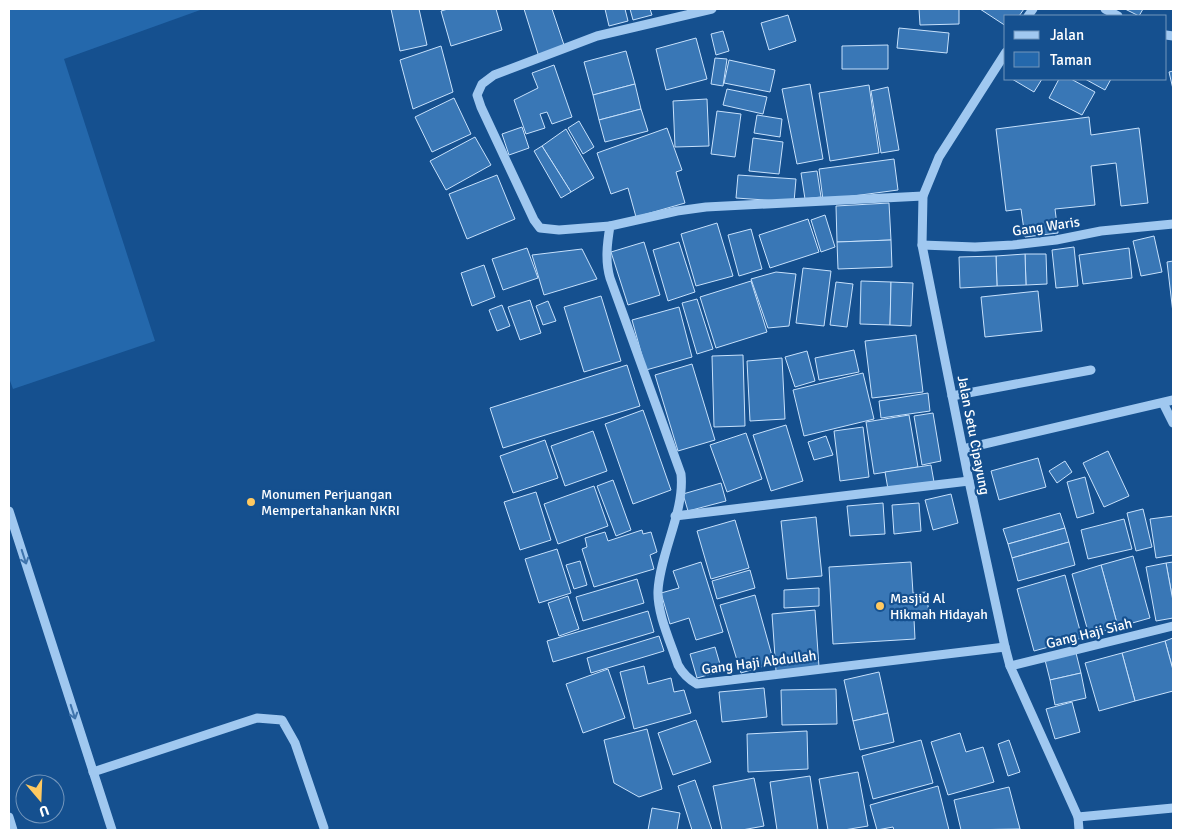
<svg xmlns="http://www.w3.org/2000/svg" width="1182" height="839" font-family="Signika,sans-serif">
	<rect width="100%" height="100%" fill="#15508f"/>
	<!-- green -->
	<path fill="#2468ac" d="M9,9H203L64,59L155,341L13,389L9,378Z"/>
	<!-- building -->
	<g fill="#3977b6" stroke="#c7e1fc">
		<path d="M391,9H419L427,45L400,51Z"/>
		<path d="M448,9H496L502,30L451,46L441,11Z"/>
		<path d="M524,9H552L565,48L539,57Z"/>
		<path d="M605,9H625L628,21L609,26Z"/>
		<path d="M630,9H650L652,15L633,20Z"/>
		<path d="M919,9H959V24L920,25Z"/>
		<path d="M980,9H1024L1019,16H1006V26Z"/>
		<path d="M1125,9H1143L1139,16Z"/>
		<path d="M788,15L796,41L769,50L761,23Z"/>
		<path d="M899,28L949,33L947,53L897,48Z"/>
		<path d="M723,31L729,51L716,55L711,34Z"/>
		<path d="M696,38L707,79L666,90L656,49Z"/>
		<path d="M888,45V69H842V46Z"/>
		<path d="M441,46L453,92L413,109L400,60Z"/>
		<path d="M626,51L635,84L593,95L584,62Z"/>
		<path d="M715,58L727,59L723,86L711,84Z"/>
		<path d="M729,60L775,70L770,92L724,83Z"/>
		<path d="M554,65L572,117L552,124L547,112L540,114L545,128L526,134L514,100L538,88L532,73Z"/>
		<path d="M1173,71V89L1169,72Z"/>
		<path d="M1012,79H1042L1034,92Z"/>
		<path d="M1059,79H1071L1095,92L1082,115L1049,98Z"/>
		<path d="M1085,79H1111L1105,90Z"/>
		<path d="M635,84L641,109L599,120L593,95Z"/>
		<path d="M810,84L823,159L797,164L782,89Z"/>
		<path d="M869,85L879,153L830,161L819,93Z"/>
		<path d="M888,87L899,150L881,153L871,91Z"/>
		<path d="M727,89L767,97L763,114L723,105Z"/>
		<path d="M454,98L471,134L432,152L415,117Z"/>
		<path d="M707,99L709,146L675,147L673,101Z"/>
		<path d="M641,109L648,131L605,142L599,120Z"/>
		<path d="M717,111L741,114L735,157L711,154Z"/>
		<path d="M757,115L782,119L780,137L754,133Z"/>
		<path d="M1089,117L1091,135L1139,128L1148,203L1121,206L1116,163L1091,166L1095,205L1055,209L1058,233L1025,237L1021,209L1006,211L996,129Z"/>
		<path d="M579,121L594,147L583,154L568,128Z"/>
		<path d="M522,127L529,148L509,155L502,134Z"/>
		<path d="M667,128L682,170L676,172L685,203L636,217L628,188L611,194L597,153Z"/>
		<path d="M566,129L594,178L571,192L542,146Z"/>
		<path d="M475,137L491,165L446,190L430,161Z"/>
		<path d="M753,138L783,142L779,174L749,171Z"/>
		<path d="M542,146L571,192L561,198L534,151Z"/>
		<path d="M894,159L898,190L823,200L819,169Z"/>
		<path d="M817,171L821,197L805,199L801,173Z"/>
		<path d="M497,175L515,219L467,239L449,194Z"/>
		<path d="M738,175L796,179L794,202L736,198Z"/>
		<path d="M889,203L891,240L837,242L836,206Z"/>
		<path d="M825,215L835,247L821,252L811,220Z"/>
		<path d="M808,219L819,252L770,268L759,235Z"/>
		<path d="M717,223L733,276L696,286L681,234Z"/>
		<path d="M751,229L762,269L739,276L728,235Z"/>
		<path d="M1154,236L1162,272L1141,276L1133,241Z"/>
		<path d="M891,240L892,267L838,269L837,242Z"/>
		<path d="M644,242L660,295L628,305L611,252Z"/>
		<path d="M679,242L695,292L668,301L653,250Z"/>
		<path d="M1074,247L1078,286L1056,288L1052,250Z"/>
		<path d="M527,248L538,278L503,290L492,259Z"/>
		<path d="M1129,248L1132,278L1083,284L1079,255Z"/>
		<path d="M582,249L597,279L544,295L532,255Z"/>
		<path d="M1025,254H1046L1047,284L1026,285Z"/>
		<path d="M1025,254L1026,285L997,286L996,256Z"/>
		<path d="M996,256L997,286L960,288L959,257Z"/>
		<path d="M1173,261V313L1167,262Z"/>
		<path d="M484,265L495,297L472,306L461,273Z"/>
		<path d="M803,268L831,271L824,326L796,323Z"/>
		<path d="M776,272L796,274L789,326L768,328L751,279Z"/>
		<path d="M751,281L767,332L716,348L700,297Z"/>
		<path d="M861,281L891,282L890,325L860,324Z"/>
		<path d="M836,282L853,284L847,327L830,325Z"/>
		<path d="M891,282L913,283L911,326L890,325Z"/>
		<path d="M1038,291L1042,331L985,337L981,297Z"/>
		<path d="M601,296L621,361L584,372L564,307Z"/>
		<path d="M697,299L713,349L697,354L682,303Z"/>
		<path d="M530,300L541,333L520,340L508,307Z"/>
		<path d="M548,301L556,321L543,325L536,306Z"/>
		<path d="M502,305L510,326L497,331L489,310Z"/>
		<path d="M679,307L692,357L646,370L632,320Z"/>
		<path d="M916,335L923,392L872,398L865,341Z"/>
		<path d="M854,350L859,372L819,380L815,358Z"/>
		<path d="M807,351L815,381L795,387L785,357Z"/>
		<path d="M743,355L745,426L714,427L712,356Z"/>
		<path d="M782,358L785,419L750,421L747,361Z"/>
		<path d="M692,364L715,440L678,451L655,375Z"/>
		<path d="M627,365L640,406L503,448L490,408Z"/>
		<path d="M863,373L874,419L804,436L793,390Z"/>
		<path d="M928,393L930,411L881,418L879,401Z"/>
		<path d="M643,410L671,490L633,504L605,424Z"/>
		<path d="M933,413L941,461L922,465L914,416Z"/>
		<path d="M909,415L918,467L874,474L866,422Z"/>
		<path d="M786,425L803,481L771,491L753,435Z"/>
		<path d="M863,427L869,477L840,481L834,431Z"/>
		<path d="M593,431L607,471L565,486L551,446Z"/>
		<path d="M746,433L762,479L727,492L710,445Z"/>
		<path d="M826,436L833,455L814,460L808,442Z"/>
		<path d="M545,440L558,478L513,493L500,456Z"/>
		<path d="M1108,451L1129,496L1104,507L1083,463Z"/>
		<path d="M1038,458L1046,487L999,500L991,471Z"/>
		<path d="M1065,461L1072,472L1057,483L1049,471Z"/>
		<path d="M931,465L934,482L888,489L885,472Z"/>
		<path d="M1085,477L1094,513L1077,518L1067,482Z"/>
		<path d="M613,480L631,530L616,536L597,486Z"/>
		<path d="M721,483L726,501L688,511L683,494Z"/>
		<path d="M594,486L608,526L558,544L544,504Z"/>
		<path d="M536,492L551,540L520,550L504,502Z"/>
		<path d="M951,494L958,523L933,530L925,500Z"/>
		<path d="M883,503L885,534L850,536L847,506Z"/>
		<path d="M919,503L921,531L894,534L892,505Z"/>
		<path d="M1143,509L1152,547L1136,551L1127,513Z"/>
		<path d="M1060,513L1065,528L1008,544L1003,529Z"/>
		<path d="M1173,516V555L1156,558L1150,519Z"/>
		<path d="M816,517L822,576L787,579L781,521Z"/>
		<path d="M1124,519L1132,549L1088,559L1081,530Z"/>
		<path d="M735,520L749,568L711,579L697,531Z"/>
		<path d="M1065,528L1069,542L1012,558L1008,544Z"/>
		<path d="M642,530L643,534L651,532L657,552L650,555L654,569L594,587L582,549L587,547L585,538L605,532L608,541Z"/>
		<path d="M1069,542L1075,565L1018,581L1012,558Z"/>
		<path d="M557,549L571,593L539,603L525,559Z"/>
		<path d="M1133,556L1150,618L1118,627L1101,565Z"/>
		<path d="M580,561L587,585L574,589L566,565Z"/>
		<path d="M701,562L723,632L696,640L689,618L670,624L661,593L679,588L673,571Z"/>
		<path d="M911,562L913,593L927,592L929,619H914L915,639L833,644L829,567Z"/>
		<path d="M1173,562V601L1166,563Z"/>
		<path d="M1166,563L1173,601V618L1156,621L1146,567Z"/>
		<path d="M1101,565L1118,627L1089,635L1072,574Z"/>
		<path d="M750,570L755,588L717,599L712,581Z"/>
		<path d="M1065,575L1082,638L1034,651L1017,589Z"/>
		<path d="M637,579L644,603L583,621L576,597Z"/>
		<path d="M819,588V606L784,608V590Z"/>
		<path d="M755,595L774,663L741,673L720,605Z"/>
		<path d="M568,596L579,629L559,636L548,603Z"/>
		<path d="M815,610L819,667L776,671L772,614Z"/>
		<path d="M648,611L654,632L553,662L547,641Z"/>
		<path d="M659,636L664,651L591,673L587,658Z"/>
		<path d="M1173,638V670L1165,641Z"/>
		<path d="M1165,641L1173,670V691L1135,701L1122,653Z"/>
		<path d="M715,647L722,671L697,678L690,654Z"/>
		<path d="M1076,653L1081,673L1050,680L1045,660Z"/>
		<path d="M1122,653L1135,701L1099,711L1085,663Z"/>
		<path d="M644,666L648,684L671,678L674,692L684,690L691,713L634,729L620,672Z"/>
		<path d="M608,669L625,718L583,733L566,684Z"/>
		<path d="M879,672L888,713L853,721L844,680Z"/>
		<path d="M1081,673L1086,698L1055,705L1050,680Z"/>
		<path d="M764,688L767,717L722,722L719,692Z"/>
		<path d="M836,689L837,724L782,725L781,690Z"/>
		<path d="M1072,702L1080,732L1055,739L1046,709Z"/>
		<path d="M888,713L894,742L860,750L853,721Z"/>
		<path d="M696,720L711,762L673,775L658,733Z"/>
		<path d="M647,729L662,789L639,797L614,783L604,740Z"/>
		<path d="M807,731L808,769L748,772L747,734Z"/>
		<path d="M960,733L966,752L983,747L994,782L948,795L931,742Z"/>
		<path d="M921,740L933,783L873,799L862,756Z"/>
		<path d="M1009,740L1020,772L1008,776L998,744Z"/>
		<path d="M858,772L868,826L844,830H828L819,779Z"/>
		<path d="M810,776L818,830H777L770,782Z"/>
		<path d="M754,778L764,826L742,830H722L713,786Z"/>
		<path d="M695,780L712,830H692L678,786Z"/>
		<path d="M938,786L949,830H894L893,827L877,830L870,805Z"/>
		<path d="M1009,787L1020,829L961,830L954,800Z"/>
		<path d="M652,808L680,813L677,830H648Z"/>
	</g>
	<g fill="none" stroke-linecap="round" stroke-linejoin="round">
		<!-- minor -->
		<g stroke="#a0c8f0" stroke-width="9">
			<path d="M1105,9L1118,16"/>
			<path d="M1028,16L1033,9"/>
			<path d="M1166,35L1173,36"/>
			<path d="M1006,52L939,157L923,196L922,245L969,481L1005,647L1010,666L1078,817L1079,830"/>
			<path d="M923,196L706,207L677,211L610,226C607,244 605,261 610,278L681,474C685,511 660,553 658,591C657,614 671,643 678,665C683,674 688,679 697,684L1005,647"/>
			<path d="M610,226L559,230L540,228L534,220L481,107L477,95L482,84L494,75L597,36L712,9"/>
			<path d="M922,245L975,247L1013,245L1056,240L1101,231L1173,224"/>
			<path d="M952,396L1091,370"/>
			<path d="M1163,403L1173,423"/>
			<path d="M963,449L1173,400"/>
			<path d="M9,511L112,830"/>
			<path d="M675,516L969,481"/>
			<path d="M1010,666L1173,626"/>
			<path d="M93,772L257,718L282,720L295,743L324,828"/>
			<path d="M9,817L13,830"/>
			<path d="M1078,817L1173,808"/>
		</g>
	</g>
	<!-- one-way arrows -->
	<defs><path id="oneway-shaft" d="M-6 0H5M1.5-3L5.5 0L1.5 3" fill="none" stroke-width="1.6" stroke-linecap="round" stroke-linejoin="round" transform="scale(1.25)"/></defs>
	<g stroke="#3f74ac">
		<use href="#oneway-shaft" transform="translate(24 557) rotate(72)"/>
		<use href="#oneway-shaft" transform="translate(73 712) rotate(72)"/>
	</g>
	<!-- markers -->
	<g fill="#ffc960" stroke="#15508f" stroke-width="2">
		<circle cx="251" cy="502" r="5"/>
		<circle cx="880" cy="606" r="5"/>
	</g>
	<g text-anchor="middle" stroke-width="4.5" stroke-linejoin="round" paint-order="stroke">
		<!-- street labels -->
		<g font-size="14" fill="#fff" stroke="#15508f">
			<text transform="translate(1046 226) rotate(-8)" y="5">Gang Waris</text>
			<text transform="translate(974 435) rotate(79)" y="5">Jalan Setu Cipayung</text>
			<text transform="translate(1089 633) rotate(-14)" y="5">Gang Haji Siah</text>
			<text transform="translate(759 662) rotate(-7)" y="5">Gang Haji Abdullah</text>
		</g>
		<!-- poi labels -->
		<g font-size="14" fill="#fff" stroke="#15508f" text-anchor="start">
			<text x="261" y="499">Monumen Perjuangan<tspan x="261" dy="16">Mempertahankan NKRI</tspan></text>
			<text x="890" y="603">Masjid Al<tspan x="890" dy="16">Hikmah Hidayah</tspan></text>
		</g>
	</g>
	<!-- border -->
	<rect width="1182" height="839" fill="none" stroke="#ffffff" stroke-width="20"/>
	<!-- legend -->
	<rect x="1004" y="15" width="162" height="65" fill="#15508f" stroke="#7396bc"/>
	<rect x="1014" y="31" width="25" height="8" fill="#a0c8f0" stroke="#7396bc"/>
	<text x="1050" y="40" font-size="15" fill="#ffffff">Jalan</text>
	<rect x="1014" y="52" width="25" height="15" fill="#2468ac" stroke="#7396bc"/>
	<text x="1050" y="65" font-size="15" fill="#ffffff">Taman</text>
	<!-- north arrow -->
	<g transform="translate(40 799) rotate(161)"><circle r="24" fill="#15508f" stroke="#7396bc"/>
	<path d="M0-4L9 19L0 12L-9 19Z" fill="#ffc960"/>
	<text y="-8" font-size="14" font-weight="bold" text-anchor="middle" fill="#ffffff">U</text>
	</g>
</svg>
